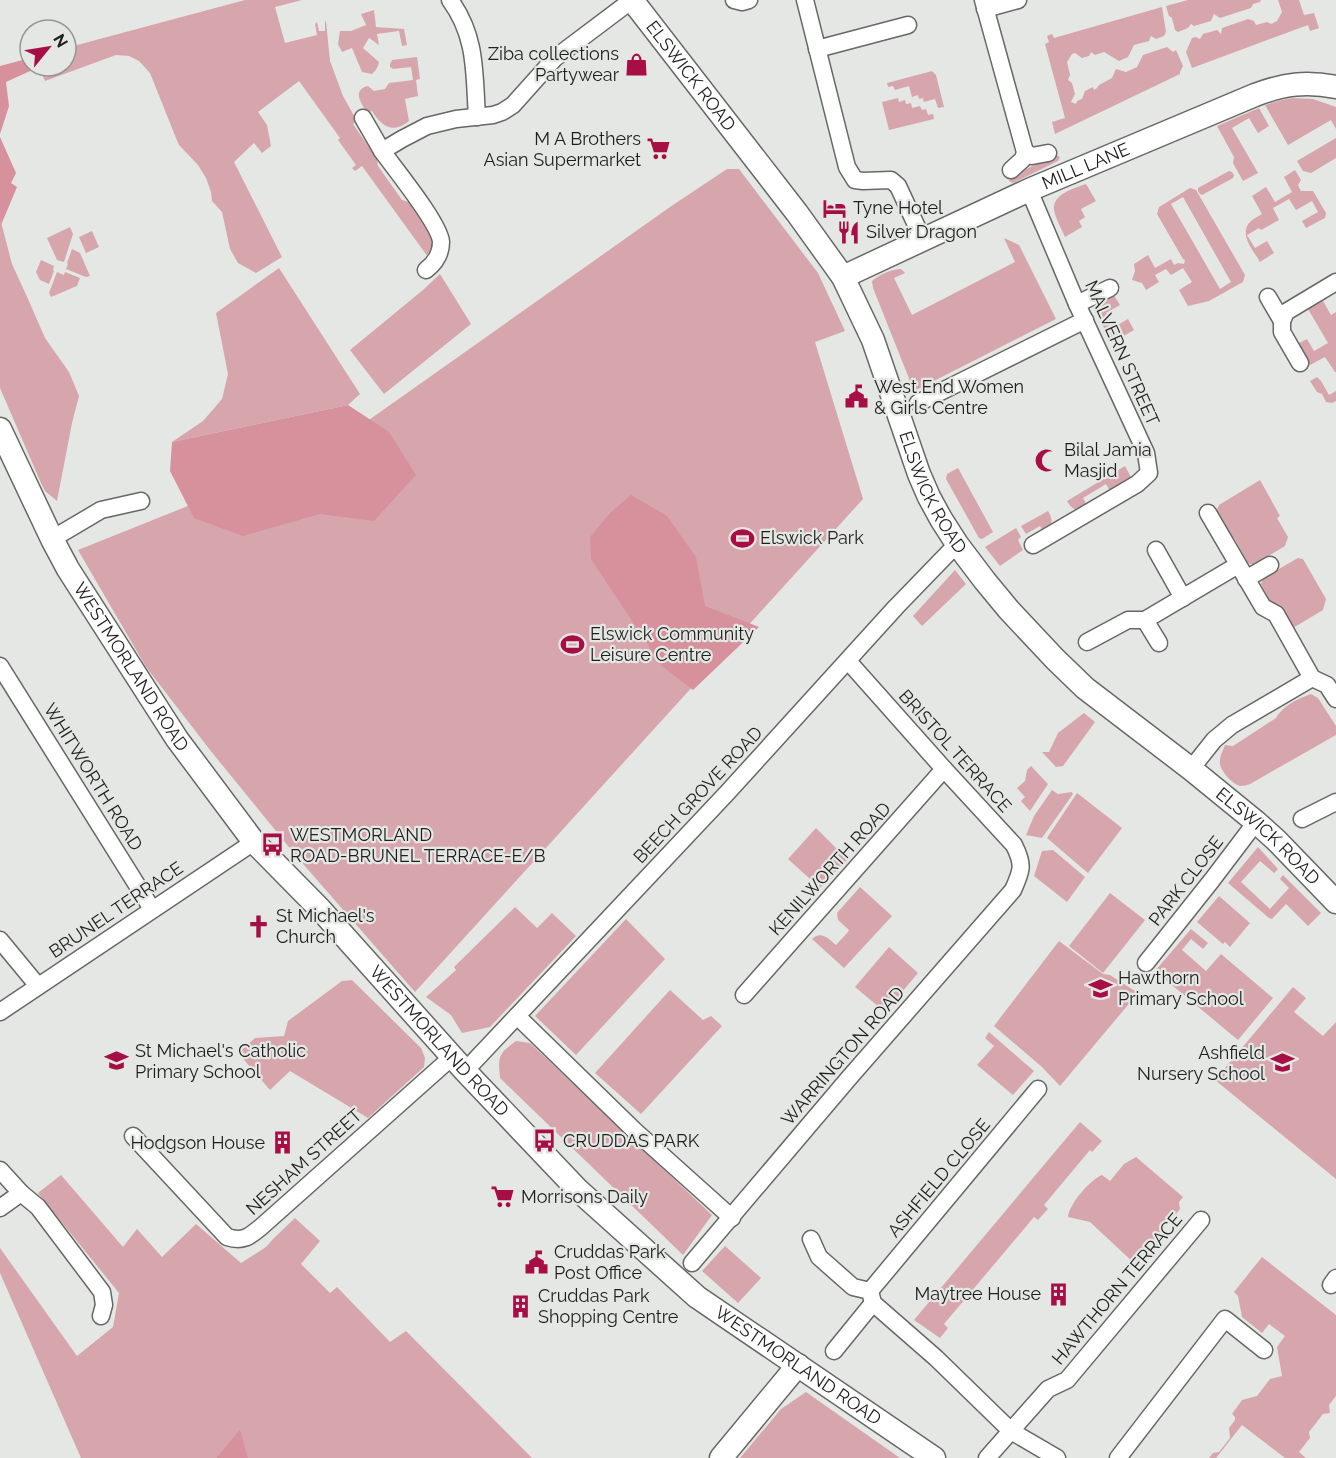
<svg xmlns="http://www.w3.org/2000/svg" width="1336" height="1458" font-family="Raleway,sans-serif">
	<rect width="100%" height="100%" fill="#e4e7e3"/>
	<!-- green -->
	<g fill="#d7a6ad" fill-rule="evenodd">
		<path d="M245,0H302L275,7L285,43L317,35L315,24L317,22L319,31H325V22L326,21L330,61L343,96L357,121L353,124L377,159L378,166L402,200L415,204L434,227L432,253L428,257L362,166L355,171L352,168L356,165L338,140L340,138L299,81L258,112L267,125L271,146L262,153L254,143L234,162L282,257L256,273L238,263L230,249L222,212L212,201L211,192L206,178L198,165L179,145L176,138L150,73L139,61L129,56L116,55L45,81L39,67L66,66V48Z"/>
		<path d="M1188,0H1261L1260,2L1253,4L1251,8L1220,18L1214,14L1211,21L1194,26L1191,24L1188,28L1178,32L1175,30L1172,18L1169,16L1166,6Z"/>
		<path d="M1278,0H1299L1304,15L1314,13L1319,28L1310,31L1308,25L1192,68L1186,52L1192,38L1196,37L1200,39L1203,34L1217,30L1221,34L1222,28L1248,19L1254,21L1256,25L1267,22L1271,24L1277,21L1282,12Z"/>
		<path d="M1162,7L1166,32L1164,36L1156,39L1151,36L1149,41L1134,45L1128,57L1119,61L1104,52L1095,55L1091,52L1089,56L1082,58L1075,53L1072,54L1067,62L1070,75L1068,80L1072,83L1075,94L1071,102L1076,104L1077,101L1082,99L1085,91L1093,87L1094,90L1097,88L1099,85L1112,78L1116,69L1126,72L1137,67L1143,55L1167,47L1173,52L1176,50L1183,66L1180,72V74L1055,134L1052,122L1065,118L1045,44L1049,42L1047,36L1052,34L1054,38Z"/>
		<path d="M374,10L376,27L404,29L407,45L402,46L399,31L377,34L379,45L369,38L363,48L379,62C378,67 376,70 372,74L362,72L352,48L342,52L338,44L340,31H351L366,25L361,14Z"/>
		<path d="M417,57L420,79L416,80L418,96L405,99L409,121C393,134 382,127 372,111L367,113C362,104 351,90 368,86L374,91L385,89L389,83L413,80L411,67L393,69L390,67V64L392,60Z"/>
		<path d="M932,71L936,75L944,107L938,108L935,99L924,102L923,98L919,99L918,95L912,97L909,86L895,90L893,86L888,87L887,83Z"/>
		<path d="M898,98L899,102L905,100L906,104L911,103L912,108L920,106L922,110L926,109L928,115L933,114L934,119L889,130L882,102Z"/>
		<path d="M1292,98L1313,99L1336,107V129L1331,120L1288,145L1265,105L1282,100Z"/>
		<path d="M1259,108L1269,126L1258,133L1249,118L1232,128L1258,173L1243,181L1233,163L1234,157L1217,126Z"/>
		<path d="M1336,138V158L1311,173L1303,171L1297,161Z"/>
		<path d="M1056,155L1060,157L1058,161L1013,183L1009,181L1011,176Z"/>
		<path d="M727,169H739L818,273L845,331L815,342L863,499L415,992L297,857L210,750L146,667L78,550L325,451L670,207Z"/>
		<path d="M1295,170L1301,180L1298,185L1301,191H1313L1326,213L1325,218L1306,228L1302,221L1318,212L1312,201L1296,210L1289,199L1273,208L1279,220L1261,230L1259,228L1247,235L1255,248L1267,241L1274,253L1260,262C1254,251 1238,234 1250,222C1253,219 1258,216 1262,214L1252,196L1266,187L1275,202L1292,192L1284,177Z"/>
		<path d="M1229,171L1232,172L1234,175L1233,178L1202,195L1200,194L1198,191V188Z"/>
		<path d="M1086,184L1096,201L1081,209L1085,217L1079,221L1082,227L1065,237C1062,230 1055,217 1054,210C1052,194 1075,188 1086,184Z"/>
		<path d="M1190,188L1196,190L1245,275L1243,282L1209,301L1188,306L1179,290L1192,282L1183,268L1171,275L1166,269L1155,275L1159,282L1146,290L1142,283L1132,280L1135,271L1134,264L1148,255L1155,268L1171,259L1174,265L1178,263L1184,264L1185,260L1183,259L1157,214L1159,207ZM1183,197L1231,282L1220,289L1171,204Z"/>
		<path d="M0,218L12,264L28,299L45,338L69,372L79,396L72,423L57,501L45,491L41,483L0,388Z"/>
		<path d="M70,227L73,234L64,262L57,260L47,238Z"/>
		<path d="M92,231L99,247L86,253L79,237Z"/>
		<path d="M1004,238L1019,245L1056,319L914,391L873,288L872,281C880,274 892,269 901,269L905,273L894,278L912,315L1015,262Z"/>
		<path d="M72,249L80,253L90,276L86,277L66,269L68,264L67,263Z"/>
		<path d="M41,260L54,266L53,270L54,271L49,284L40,280L36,272Z"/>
		<path d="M279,268L360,394L348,405L172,442L203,421L222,399L228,374L216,313Z"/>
		<path d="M57,272L64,275L65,272L80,278L77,286L51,297L49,293Z"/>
		<path d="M440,274L471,324L384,394L350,350L423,290Z"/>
		<path d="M1113,294L1120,305L1106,313L1114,327L1128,319L1134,330L1115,341L1109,339C1100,318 1092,310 1113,294Z"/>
		<path d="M1323,301L1331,315L1336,312V372H1335L1325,357L1310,365L1297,344L1307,339L1314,351L1328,343L1308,309Z"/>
		<path d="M1317,377L1321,381L1329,395L1336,391V401L1332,403L1326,402L1322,394L1317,392L1310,381Z"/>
		<path d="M1125,466L1131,477L1121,483L1120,488L1111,493L1106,484L1083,498L1088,507C1077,511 1073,511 1067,501Z"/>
		<path d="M958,468L993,532L982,539L979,538L946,479L947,474Z"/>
		<path d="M1260,480L1280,516L1277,518L1288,537L1285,546L1253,565L1248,563L1234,538H1231L1216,511L1219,505Z"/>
		<path d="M1048,511C1054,521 1052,526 1045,534L1040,526L1026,534L1021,526Z"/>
		<path d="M1016,528L1021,537L1018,540L1023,550L1000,566L985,547Z"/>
		<path d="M1298,558L1303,559L1326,599L1323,610L1293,628L1281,606L1272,604L1261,584L1263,578Z"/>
		<path d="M955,570L966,584L922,626L913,616Z"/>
		<path d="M1311,694L1318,698L1336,726V735L1250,784C1247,785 1244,786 1240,786C1232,784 1222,772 1220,765C1219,758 1222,752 1225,745L1233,746L1276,718C1282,706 1299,698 1311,694Z"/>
		<path d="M1084,713L1095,722L1063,766L1056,767L1042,752H1049L1058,733Z"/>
		<path d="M1031,766L1048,784L1030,811L1021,801L1025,797L1017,788L1025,781L1027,770Z"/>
		<path d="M1052,790L1058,794L1072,792L1073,794L1042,838L1026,835L1034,816Z"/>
		<path d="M1077,793L1122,828L1088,873L1047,838Z"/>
		<path d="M816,828L842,854L844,853L849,858L820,888L788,859Z"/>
		<path d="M1258,847L1278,869L1274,873L1260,861L1241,882L1270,909L1289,888L1280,879L1283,875L1321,913L1308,926L1286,904L1272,919L1269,918L1228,883Z"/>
		<path d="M1053,850L1085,877L1067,902L1034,876L1042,851Z"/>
		<path d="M860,887L892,916L844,968L812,939C821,930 829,939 836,945L848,932L849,930L838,920L837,913Z"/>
		<path d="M1110,893L1145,920L1103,973L1069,946Z"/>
		<path d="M1219,896L1250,923L1230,947L1225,942L1223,944L1197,922Z"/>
		<path d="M515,907L537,928L552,913L576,936L490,1027L462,1033L451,1015L426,997L456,970L454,967Z"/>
		<path d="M626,919L665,959L576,1055L535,1016Z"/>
		<path d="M1191,929L1208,943L1203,949L1191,939L1182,950L1206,971L1221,954L1273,998L1238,1040L1155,971Z"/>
		<path d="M1059,941L1103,974L1110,975L1138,993L1060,1086L1042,1067L994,1026Z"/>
		<path d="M889,947L918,973L885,1012L855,987Z"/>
		<path d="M352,980L421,1048L425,1058L424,1067L368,1118L290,1071L270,1090L238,1053L255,1038L284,1036L288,1021L342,981Z"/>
		<path d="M1293,987L1306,998L1294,1012L1323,1036L1336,1022V1179L1215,1080Z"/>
		<path d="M670,990L703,1020L711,1016L722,1026L641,1114L595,1073Z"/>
		<path d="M989,1032L1034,1071L1013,1095L977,1065L994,1046L985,1038Z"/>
		<path d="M516,1041L530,1043L712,1215L683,1255L500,1078C498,1056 498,1054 516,1041Z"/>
		<path d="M1080,1122L1102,1141L1092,1152L1090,1150L1044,1205L1048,1209L1038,1220L1034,1217L944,1324L948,1328L940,1338L914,1320Z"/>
		<path d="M1136,1157L1183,1197L1179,1202L1180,1209L1134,1263L1090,1222L1068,1217C1069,1204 1091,1179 1102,1175L1110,1181L1124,1164Z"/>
		<path d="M61,1175L123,1247L137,1229L162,1257L196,1224L241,1263L266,1247L274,1238L295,1218L320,1241L301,1264L330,1293L337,1287L390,1342L406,1331L532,1458H81L0,1273V1248L77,1356L113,1327L119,1293L38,1193Z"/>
		<path d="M725,1246L761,1278L738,1303L702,1271Z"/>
		<path d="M1262,1257L1336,1315V1396L1329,1405L1330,1413L1323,1414L1309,1432L1310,1438L1299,1452L1306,1458H1285L1242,1425L1216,1458H1209L1213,1453L1219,1452L1230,1438L1229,1428L1235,1420V1417L1232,1414L1242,1400L1257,1396L1270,1379L1282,1376L1277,1347L1285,1336L1269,1324L1262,1333L1242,1317L1238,1296L1234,1292Z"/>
		<path d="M806,1392L900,1458H740L781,1409Z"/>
	</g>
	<!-- forest -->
	<g fill="#d6919c">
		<path d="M30,58V66H40L39,67L6,82L9,106L0,134V66Z"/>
		<path d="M0,137L16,173L11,183L17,187L1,225L0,218Z"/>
		<path d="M348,405L389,432L416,475L374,521L320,514L243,536L194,518L170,471L172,442Z"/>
		<path d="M631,495L667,516L696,557L705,606L759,627L693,690L662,666L591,559L590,537L610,513Z"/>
		<path d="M240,1430L248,1458H217V1457Z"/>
	</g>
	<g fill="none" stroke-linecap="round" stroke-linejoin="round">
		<defs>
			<g id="street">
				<path d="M450,0C477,37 474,73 477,117"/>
				<path d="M734,0L742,2L749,0"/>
				<path d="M805,0L847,167L855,180L863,181L891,180L898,186L923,240"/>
				<path d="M983,0L1025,152L1023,159L1011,170"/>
				<path d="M985,9L1018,0"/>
				<path d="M817,49L908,25"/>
				<path d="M363,118L382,151L402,139L427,126L456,119L493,115L502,112L513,105L555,58L632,0"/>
				<path d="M382,151C395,169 440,224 441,242C441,255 435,263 426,270"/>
				<path d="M1025,152L1032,156L1048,153"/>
				<path d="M1029,190L1077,304L1146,453L1149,473L1137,484L1033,545"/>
				<path d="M1268,297L1282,321"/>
				<path d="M1077,304L1110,288"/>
				<path d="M1300,363L1282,332V321L1286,312L1336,282"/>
				<path d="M918,403L1085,320"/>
				<path d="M1208,513L1263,607L1276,614L1312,678L1327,685L1336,699"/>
				<path d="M52,539L101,510L141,501"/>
				<path d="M1156,550L1183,598"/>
				<path d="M1246,579L1270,565"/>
				<path d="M1145,620L1159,643"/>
				<path d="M1087,642L1128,620H1145L1238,565"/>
				<path d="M0,666L152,909"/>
				<path d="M1191,769L1214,740L1232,725L1312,678"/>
				<path d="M1302,819L1336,802"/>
				<path d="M0,940L38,986"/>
				<path d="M1146,963L1212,880L1256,822"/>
				<path d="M744,995L944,769"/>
				<path d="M0,1012L254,842"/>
				<path d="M517,1016L635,1131L732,1218"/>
				<path d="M465,1071L727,793L896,607L957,544"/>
				<path d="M133,1136L227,1237C243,1242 249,1237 261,1227L452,1057"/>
				<path d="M0,1170L21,1193L0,1208"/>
				<path d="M21,1193L38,1207L102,1292L104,1305L101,1316"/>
				<path d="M811,1239L819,1257L853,1287L870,1291L873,1303L936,1358L1011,1431L1057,1458"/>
				<path d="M692,1263L849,1078L1013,890C1022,870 1024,865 1014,845L944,769L848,661"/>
				<path d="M1331,1285L1336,1278"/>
				<path d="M870,1291L1038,1089"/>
				<path d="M834,1351L873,1303"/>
				<path d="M987,1458L1048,1389L1067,1380L1201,1220"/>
				<path d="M1118,1458L1225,1319L1264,1350"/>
			</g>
			<g id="secondary">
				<path id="s1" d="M632,0L797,213L843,277L873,340L919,474L929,497L941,519L957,544L985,581L1009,610L1055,659L1085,688L1191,769L1256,822L1276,840L1336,902"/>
				<path id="s2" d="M843,277L1029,190L1255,95C1284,84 1306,81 1336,87"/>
				<path id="s3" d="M0,429L52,539L68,569L177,739L254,842L320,909L465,1071L578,1190L697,1297L934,1458"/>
				<path d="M721,1458L798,1365"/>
			</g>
		</defs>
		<!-- street casing -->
		<use href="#street" stroke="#666865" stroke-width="19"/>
		<!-- secondary casing -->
		<use href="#secondary" stroke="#666865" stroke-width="25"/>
		<!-- street -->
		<use href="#street" stroke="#fff" stroke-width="16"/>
		<!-- secondary -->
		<use href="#secondary" stroke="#fff" stroke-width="22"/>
	</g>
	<!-- icons -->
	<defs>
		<symbol id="shop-bare" viewBox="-9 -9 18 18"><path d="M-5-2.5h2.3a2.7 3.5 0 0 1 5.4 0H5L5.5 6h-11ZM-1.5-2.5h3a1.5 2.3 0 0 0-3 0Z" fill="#a60e45" stroke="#e4e7e3" stroke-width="2.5" paint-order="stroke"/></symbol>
		<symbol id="supermarket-bare" viewBox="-9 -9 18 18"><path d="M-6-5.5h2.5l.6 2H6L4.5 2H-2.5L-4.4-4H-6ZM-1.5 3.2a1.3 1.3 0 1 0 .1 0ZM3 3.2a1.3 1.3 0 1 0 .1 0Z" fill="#a60e45" stroke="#e4e7e3" stroke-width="2.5" paint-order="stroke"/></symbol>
		<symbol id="hotel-bare" viewBox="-9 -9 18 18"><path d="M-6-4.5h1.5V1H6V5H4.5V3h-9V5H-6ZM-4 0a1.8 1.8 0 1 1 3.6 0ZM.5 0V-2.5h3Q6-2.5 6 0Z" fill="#a60e45" stroke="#e4e7e3" stroke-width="2.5" paint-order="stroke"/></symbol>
		<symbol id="restaurant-bare" viewBox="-9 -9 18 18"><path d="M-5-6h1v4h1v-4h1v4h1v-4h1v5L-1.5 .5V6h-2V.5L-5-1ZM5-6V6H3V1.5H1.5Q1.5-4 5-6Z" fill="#a60e45" stroke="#e4e7e3" stroke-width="2.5" paint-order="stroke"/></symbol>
		<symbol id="civic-bare" viewBox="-9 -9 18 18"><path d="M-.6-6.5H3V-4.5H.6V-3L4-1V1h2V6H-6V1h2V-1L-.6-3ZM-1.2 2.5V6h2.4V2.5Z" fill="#a60e45" stroke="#e4e7e3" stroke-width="2.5" paint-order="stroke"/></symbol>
		<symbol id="mosque-bare" viewBox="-9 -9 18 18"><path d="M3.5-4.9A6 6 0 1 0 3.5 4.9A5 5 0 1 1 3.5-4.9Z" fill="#a60e45" stroke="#e4e7e3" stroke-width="2.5" paint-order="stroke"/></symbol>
		<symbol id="stadium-bare" viewBox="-9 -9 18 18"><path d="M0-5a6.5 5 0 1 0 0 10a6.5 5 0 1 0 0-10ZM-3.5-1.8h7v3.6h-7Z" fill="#a60e45" stroke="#e4e7e3" stroke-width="2.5" paint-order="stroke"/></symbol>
		<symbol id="bus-bare" viewBox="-9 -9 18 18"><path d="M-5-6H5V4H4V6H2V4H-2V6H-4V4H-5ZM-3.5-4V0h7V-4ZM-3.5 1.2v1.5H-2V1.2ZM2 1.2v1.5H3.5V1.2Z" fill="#a60e45" stroke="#e4e7e3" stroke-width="2.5" paint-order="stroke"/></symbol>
		<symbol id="church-bare" viewBox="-9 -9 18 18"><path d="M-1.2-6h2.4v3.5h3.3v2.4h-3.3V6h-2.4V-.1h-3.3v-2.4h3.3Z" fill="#a60e45" stroke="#e4e7e3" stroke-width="2.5" paint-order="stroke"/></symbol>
		<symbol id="school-bare" viewBox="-9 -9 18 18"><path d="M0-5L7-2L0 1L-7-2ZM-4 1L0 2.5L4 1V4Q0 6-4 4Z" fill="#a60e45" stroke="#e4e7e3" stroke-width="2.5" paint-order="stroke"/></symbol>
		<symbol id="building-bare" viewBox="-9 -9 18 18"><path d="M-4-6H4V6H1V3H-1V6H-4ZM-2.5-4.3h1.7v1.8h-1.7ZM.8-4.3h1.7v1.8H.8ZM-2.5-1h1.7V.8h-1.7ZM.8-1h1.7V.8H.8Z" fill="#a60e45" stroke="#e4e7e3" stroke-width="2.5" paint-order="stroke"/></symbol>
	</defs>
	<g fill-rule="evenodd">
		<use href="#shop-bare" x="620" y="48" width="33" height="33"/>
		<use href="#supermarket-bare" x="642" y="132" width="33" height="33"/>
		<use href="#hotel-bare" x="818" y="192" width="33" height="33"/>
		<use href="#restaurant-bare" x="832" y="216" width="33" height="33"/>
		<use href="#civic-bare" x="840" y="380" width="33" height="33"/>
		<use href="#mosque-bare" x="1030" y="444" width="33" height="33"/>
		<use href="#stadium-bare" x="726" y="522" width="33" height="33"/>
		<use href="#stadium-bare" x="556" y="628" width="33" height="33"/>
		<use href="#bus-bare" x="256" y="828" width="33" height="33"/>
		<use href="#church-bare" x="242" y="910" width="33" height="33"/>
		<use href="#school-bare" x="1084" y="972" width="33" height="33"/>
		<use href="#school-bare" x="100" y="1044" width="33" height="33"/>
		<use href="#school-bare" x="1266" y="1046" width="33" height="33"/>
		<use href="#bus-bare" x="528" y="1124" width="33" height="33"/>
		<use href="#building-bare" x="266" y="1126" width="33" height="33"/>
		<use href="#supermarket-bare" x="486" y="1180" width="33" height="33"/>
		<use href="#civic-bare" x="520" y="1246" width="33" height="33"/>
		<use href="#building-bare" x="1042" y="1278" width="33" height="33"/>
		<use href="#building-bare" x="504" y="1290" width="33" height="33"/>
	</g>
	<g text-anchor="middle" stroke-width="4.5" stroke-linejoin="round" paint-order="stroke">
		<!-- poi labels -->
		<g font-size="18" fill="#1d1e1d" stroke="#e4e7e3" text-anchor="start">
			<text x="619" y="60" text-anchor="end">Ziba collections<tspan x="619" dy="21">Partywear</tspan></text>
			<text x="641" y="145" text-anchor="end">M A Brothers<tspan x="641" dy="21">Asian Supermarket</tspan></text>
			<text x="853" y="214">Tyne Hotel</text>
			<text x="866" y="238">Silver Dragon</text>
			<text x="874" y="393">West End Women<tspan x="874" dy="21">&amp; Girls Centre</tspan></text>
			<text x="1064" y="456">Bilal Jamia<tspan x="1064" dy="21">Masjid</tspan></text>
			<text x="760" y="544">Elswick Park</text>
			<text x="590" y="640">Elswick Community<tspan x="590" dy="21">Leisure Centre</tspan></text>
			<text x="290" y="841">WESTMORLAND<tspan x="290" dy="21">ROAD-BRUNEL TERRACE-E/B</tspan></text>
			<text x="276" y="922">St Michael's<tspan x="276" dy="21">Church</tspan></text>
			<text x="1118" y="984">Hawthorn<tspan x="1118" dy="21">Primary School</tspan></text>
			<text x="135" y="1057">St Michael's Catholic<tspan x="135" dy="21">Primary School</tspan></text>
			<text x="1265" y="1059" text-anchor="end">Ashfield<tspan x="1265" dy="21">Nursery School</tspan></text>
			<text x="563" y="1147">CRUDDAS PARK</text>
			<text x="265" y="1149" text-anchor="end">Hodgson House</text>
			<text x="521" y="1203">Morrisons Daily</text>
			<text x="554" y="1258">Cruddas Park<tspan x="554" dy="21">Post Office</tspan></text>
			<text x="1041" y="1300" text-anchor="end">Maytree House</text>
			<text x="538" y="1302">Cruddas Park<tspan x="538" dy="21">Shopping Centre</tspan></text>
		</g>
		<!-- street labels -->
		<g font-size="18" fill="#1d1e1d" stroke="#e4e7e3">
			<text dy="6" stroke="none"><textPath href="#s1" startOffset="96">ELSWICK ROAD</textPath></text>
			<text dy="6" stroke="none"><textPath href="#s2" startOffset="267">MILL LANE</textPath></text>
			<text transform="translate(1122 353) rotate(66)" y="6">MALVERN STREET</text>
			<text dy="6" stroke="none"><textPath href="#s1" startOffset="582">ELSWICK ROAD</textPath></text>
			<text dy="6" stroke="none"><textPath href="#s3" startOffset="272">WESTMORLAND ROAD</textPath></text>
			<text transform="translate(955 751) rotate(48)" y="6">BRISTOL TERRACE</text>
			<text transform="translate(93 777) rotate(58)" y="6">WHITWORTH ROAD</text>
			<text transform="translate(698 795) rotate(-47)" y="6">BEECH GROVE ROAD</text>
			<text dy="6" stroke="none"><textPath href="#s1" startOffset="1068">ELSWICK ROAD</textPath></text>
			<text transform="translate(830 869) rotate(-48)" y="6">KENILWORTH ROAD</text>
			<text transform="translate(1186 881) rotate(-52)" y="6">PARK CLOSE</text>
			<text transform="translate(116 910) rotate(-34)" y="6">BRUNEL TERRACE</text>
			<text dy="6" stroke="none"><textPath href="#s3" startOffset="758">WESTMORLAND ROAD</textPath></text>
			<text transform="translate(843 1056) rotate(-49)" y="6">WARRINGTON ROAD</text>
			<text transform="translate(304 1162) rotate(-42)" y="6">NESHAM STREET</text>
			<text transform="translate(939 1178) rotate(-50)" y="6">ASHFIELD CLOSE</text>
			<text transform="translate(1117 1289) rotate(-50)" y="6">HAWTHORN TERRACE</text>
			<text dy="6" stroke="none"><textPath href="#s3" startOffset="1244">WESTMORLAND ROAD</textPath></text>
		</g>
	</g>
	<!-- north arrow -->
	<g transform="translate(48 48) rotate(60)"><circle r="28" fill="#e4e7e3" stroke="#949794" stroke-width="1.5"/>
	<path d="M0-4.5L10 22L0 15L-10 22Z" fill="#a60e45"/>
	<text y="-9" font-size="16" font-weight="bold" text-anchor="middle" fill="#1d1e1d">N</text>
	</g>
</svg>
